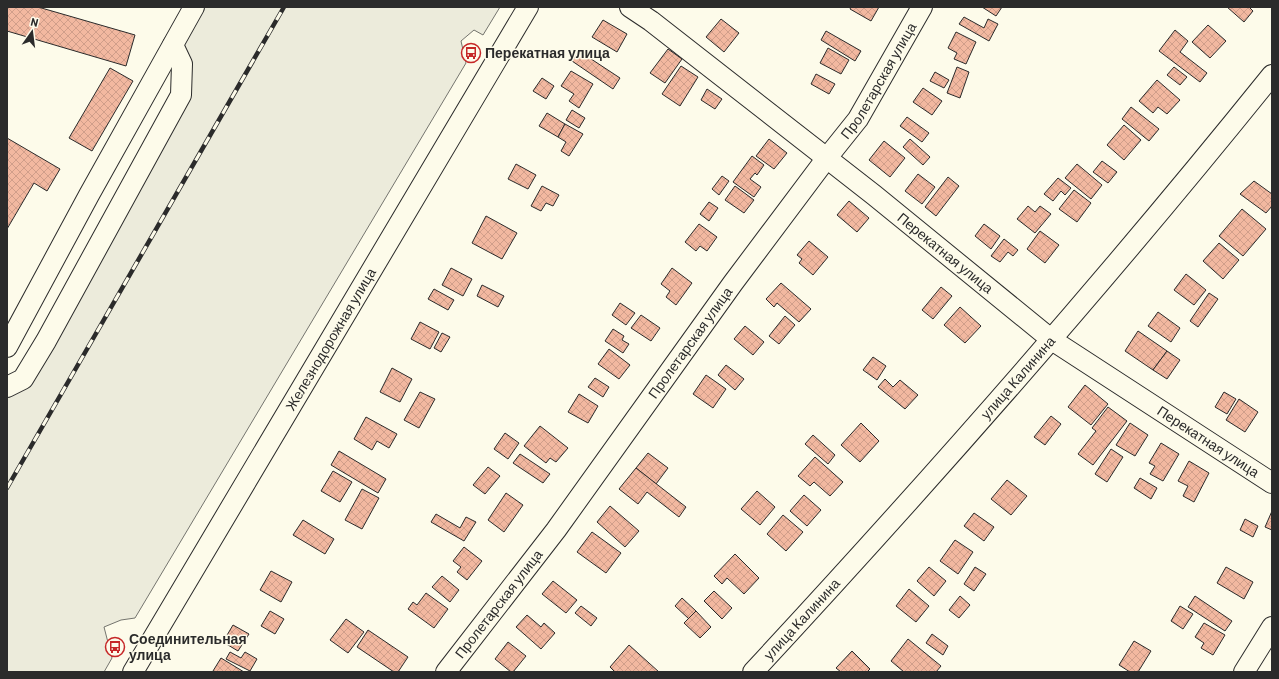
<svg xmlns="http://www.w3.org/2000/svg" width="1279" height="679" font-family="Barlow,sans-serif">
	<defs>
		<pattern id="building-cross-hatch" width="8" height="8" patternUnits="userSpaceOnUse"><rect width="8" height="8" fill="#f2b8a0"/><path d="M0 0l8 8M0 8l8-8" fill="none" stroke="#d09e8a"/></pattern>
	</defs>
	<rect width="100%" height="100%" fill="#fdfbea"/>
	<!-- green -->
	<path fill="#ecebdb" stroke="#74746e" d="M194,7H500L483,35L474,30L461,41L466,63L135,618L121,620L104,627L112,658L104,672H7V388L181,96L173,45Z"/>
	<!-- building -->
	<g fill="url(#building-cross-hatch)" stroke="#2b2b2b">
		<path d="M7,7H38L135,35L126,66L7,31Z"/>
		<path d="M851,7H879L871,21L850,9Z"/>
		<path d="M982,7H1002L996,16Z"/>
		<path d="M1227,7H1249L1253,11L1244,22Z"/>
		<path d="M964,17L984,28L988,19L998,24L989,41L959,24Z"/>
		<path d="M721,19L739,33L724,52L706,37Z"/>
		<path d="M603,20L627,34L617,52L592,37Z"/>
		<path d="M1208,25L1226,41L1210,58L1192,42Z"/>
		<path d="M1175,30L1188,41L1180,52L1207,73L1200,82L1159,51Z"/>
		<path d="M826,31L861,51L855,61L821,40Z"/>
		<path d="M956,32L976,42L966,64L954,59L957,53L948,48Z"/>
		<path d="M828,48L849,60L841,74L820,63Z"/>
		<path d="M668,49L682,59L665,83L650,73Z"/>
		<path d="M579,51L620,78L613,89L572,61Z"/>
		<path d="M681,66L698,77L680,106L662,94Z"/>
		<path d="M957,67L969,72L960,98L947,93Z"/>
		<path d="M1174,67L1187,77L1180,85L1167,75Z"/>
		<path d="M110,68L133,81L92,151L69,138Z"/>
		<path d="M571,71L593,84L579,108L569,101L574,94L561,86Z"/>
		<path d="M935,72L949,80L944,88L930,81Z"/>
		<path d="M816,74L835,84L829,94L811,84Z"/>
		<path d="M542,78L554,86L546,99L533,91Z"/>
		<path d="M1157,80L1180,100L1167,114L1158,107L1153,113L1139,101Z"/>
		<path d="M923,88L942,101L932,115L913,102Z"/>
		<path d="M707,89L722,99L715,109L701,100Z"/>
		<path d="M1131,107L1159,129L1149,141L1122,119Z"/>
		<path d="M572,110L585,118L579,128L566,120Z"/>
		<path d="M547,113L565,124L558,137L539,126Z"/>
		<path d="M907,117L929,133L922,142L900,126Z"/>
		<path d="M565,124L583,134L569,156L561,151L566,142L558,137Z"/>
		<path d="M1124,125L1141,140L1124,160L1107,145Z"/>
		<path d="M7,138L60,169L47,191L34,183L7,229Z"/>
		<path d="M769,139L787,153L774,169L756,156Z"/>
		<path d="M910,139L930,157L923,165L903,147Z"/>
		<path d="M884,141L905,158L890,177L869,160Z"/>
		<path d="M752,156L764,165L757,175L755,173L750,179L761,187L754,197L733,182Z"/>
		<path d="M1102,161L1117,172L1108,183L1093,172Z"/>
		<path d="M516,164L536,175L528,189L508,179Z"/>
		<path d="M1077,164L1102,185L1091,199L1065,178Z"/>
		<path d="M918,174L935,187L922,204L905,191Z"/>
		<path d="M722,176L729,181L719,195L712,189Z"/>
		<path d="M948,177L959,186L936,216L925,207Z"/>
		<path d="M1058,178L1071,188L1065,195L1061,191L1053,201L1044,194Z"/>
		<path d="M1254,181L1272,194V206L1266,213L1240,194Z"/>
		<path d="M542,186L559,195L553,206L546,203L541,211L531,206Z"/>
		<path d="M735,186L754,200L744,213L725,200Z"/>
		<path d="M1074,190L1091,203L1077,222L1059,209Z"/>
		<path d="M849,201L869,218L857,232L837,215Z"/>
		<path d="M709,202L718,208L709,221L700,214Z"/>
		<path d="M1028,206L1035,212L1040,206L1051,214L1035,233L1017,219Z"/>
		<path d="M1242,209L1266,229L1243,256L1219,236Z"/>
		<path d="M486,216L517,233L502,259L472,243Z"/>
		<path d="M699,224L717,237L707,251L700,246L696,251L685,242Z"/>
		<path d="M984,224L1000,236L991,249L975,236Z"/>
		<path d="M1040,231L1059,245L1045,263L1027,249Z"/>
		<path d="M1004,239L1018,250L1013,256L1008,252L1000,262L991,256Z"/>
		<path d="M809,241L828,257L813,275L799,263L802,259L797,255Z"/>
		<path d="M1219,243L1239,260L1223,279L1203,261Z"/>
		<path d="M451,268L472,279L463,296L442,285Z"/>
		<path d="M672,268L692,283L676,305L666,297L670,291L661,284Z"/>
		<path d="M1186,274L1206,290L1194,305L1174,290Z"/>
		<path d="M781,283L811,309L799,322L777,303L774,307L766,299Z"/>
		<path d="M482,285L504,296L498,307L477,296Z"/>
		<path d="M941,287L952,296L933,319L922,310Z"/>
		<path d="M434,289L454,300L448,310L428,299Z"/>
		<path d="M1209,293L1218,299L1198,327L1190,321Z"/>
		<path d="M620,303L635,313L626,325L612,315Z"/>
		<path d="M960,307L981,326L965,343L944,325Z"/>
		<path d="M1158,312L1180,328L1171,342L1148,326Z"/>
		<path d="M641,315L660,328L651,341L631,328Z"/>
		<path d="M785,316L795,325L779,344L769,336Z"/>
		<path d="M420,322L439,332L430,349L411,339Z"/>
		<path d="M745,326L764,342L753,355L734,339Z"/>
		<path d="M613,329L624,336L622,340L629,344L623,353L605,341Z"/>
		<path d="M1138,331L1167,351L1153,370L1125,351Z"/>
		<path d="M442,333L450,337L441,352L434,348Z"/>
		<path d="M609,349L630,365L619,379L598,364Z"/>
		<path d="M1167,351L1180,360L1167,379L1153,370Z"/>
		<path d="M873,357L886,366L877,380L863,370Z"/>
		<path d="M726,365L744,379L735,390L718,375Z"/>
		<path d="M392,368L412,379L400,402L380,392Z"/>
		<path d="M706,375L726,389L713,408L693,394Z"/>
		<path d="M595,378L609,387L603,397L588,387Z"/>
		<path d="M885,379L893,387L900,380L918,395L905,409L878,387Z"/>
		<path d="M1085,385L1108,404L1091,425L1068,407Z"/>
		<path d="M420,392L435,399L419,428L404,420Z"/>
		<path d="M1224,392L1236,399L1227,414L1215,407Z"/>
		<path d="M579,394L598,406L588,423L568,412Z"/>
		<path d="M1239,399L1258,412L1245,432L1226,420Z"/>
		<path d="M1108,407L1127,421L1093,465L1078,454L1096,431L1092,428Z"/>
		<path d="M1051,416L1061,424L1045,445L1034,437Z"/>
		<path d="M366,417L397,434L389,448L377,441L372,450L354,439Z"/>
		<path d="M861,423L879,441L860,462L841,445Z"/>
		<path d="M1130,423L1148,435L1135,456L1116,445Z"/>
		<path d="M540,426L568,448L556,462L550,458L546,463L524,446Z"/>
		<path d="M505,433L519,443L508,459L494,449Z"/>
		<path d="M813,435L835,455L828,464L805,444Z"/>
		<path d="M1161,443L1179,454L1163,481L1150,474L1155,466L1149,463Z"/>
		<path d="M1111,449L1123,457L1107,482L1095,474Z"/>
		<path d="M339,451L386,479L378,493L331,465Z"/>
		<path d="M648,453L668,468L656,484L636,468Z"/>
		<path d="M520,454L550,474L543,483L513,463Z"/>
		<path d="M815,457L843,482L830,496L814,482L810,486L798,476Z"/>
		<path d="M1189,461L1209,473L1194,502L1183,496L1188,486L1178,481Z"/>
		<path d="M488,467L500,476L485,494L473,485Z"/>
		<path d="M636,468L686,507L679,517L647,492L638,504L619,489Z"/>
		<path d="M333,471L352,482L340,502L321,491Z"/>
		<path d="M1140,478L1157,488L1151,499L1134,488Z"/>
		<path d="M1007,480L1027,496L1011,515L991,499Z"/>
		<path d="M362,489L379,498L362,529L345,520Z"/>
		<path d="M757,491L775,507L760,525L741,509Z"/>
		<path d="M506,493L523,505L504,532L488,520Z"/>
		<path d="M804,495L821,510L807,526L790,511Z"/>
		<path d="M610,506L639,531L625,547L597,522Z"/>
		<path d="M1272,511V530L1265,527Z"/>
		<path d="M974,513L994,527L984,541L964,526Z"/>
		<path d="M436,514L460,528L466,517L476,522L464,541L431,522Z"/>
		<path d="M783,515L803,532L786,551L767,534Z"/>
		<path d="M1245,519L1258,526L1253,537L1240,530Z"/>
		<path d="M303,520L334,539L325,554L293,535Z"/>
		<path d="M592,532L621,553L606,573L577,552Z"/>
		<path d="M955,540L973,552L958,574L940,561Z"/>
		<path d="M464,547L482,561L467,580L457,572L461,567L453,561Z"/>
		<path d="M735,554L759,578L744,594L727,578L722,584L714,576Z"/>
		<path d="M929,567L946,581L934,596L917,581Z"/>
		<path d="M975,567L986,574L974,591L964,584Z"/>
		<path d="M1226,567L1253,582L1244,599L1217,583Z"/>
		<path d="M271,571L292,582L281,602L260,590Z"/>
		<path d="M442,576L459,590L450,602L432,587Z"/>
		<path d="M553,581L577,600L566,613L542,594Z"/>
		<path d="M909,589L929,606L916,622L896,606Z"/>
		<path d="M714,591L732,608L722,619L704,601Z"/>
		<path d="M426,593L448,609L434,628L408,609L413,602L417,605Z"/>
		<path d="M960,596L970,605L959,618L949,610Z"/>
		<path d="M1195,596L1232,621L1225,631L1188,607Z"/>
		<path d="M682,598L696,611L689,619L675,606Z"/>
		<path d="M581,606L597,618L591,626L575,613Z"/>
		<path d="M1180,606L1193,614L1183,629L1171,621Z"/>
		<path d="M270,611L284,619L275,634L261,626Z"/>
		<path d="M696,611L711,627L700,638L684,623Z"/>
		<path d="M527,615L541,627L544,623L555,633L541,649L516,627Z"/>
		<path d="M346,619L364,632L348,653L330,640Z"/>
		<path d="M1204,623L1225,635L1213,655L1201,648L1204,643L1195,637Z"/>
		<path d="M233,625L249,634L238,651L223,642Z"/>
		<path d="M368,630L408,657L398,672H394L357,647Z"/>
		<path d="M932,634L948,646L943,655L926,643Z"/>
		<path d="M908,639L941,666L936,672H904L891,661Z"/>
		<path d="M1134,641L1151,651L1138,672H1130L1119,665Z"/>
		<path d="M508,642L526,656L513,672H511L495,659Z"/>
		<path d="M629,645L659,672H615L610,667Z"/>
		<path d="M852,651L870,669L867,672H841L836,668Z"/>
		<path d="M230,652L241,658L245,652L257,659L250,671L226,659Z"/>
		<path d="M221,658L244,672H214L213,671Z"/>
	</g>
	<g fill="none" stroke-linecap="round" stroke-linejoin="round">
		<defs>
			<g id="minor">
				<path id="s1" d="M630,7L651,21L874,195L1052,340L1272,483"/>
				<path d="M7,347L89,195L194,7"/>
				<path d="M7,387L23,379L46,341L181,95L182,64L173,45"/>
				<path id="s2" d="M133,672L528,7"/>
				<path id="s3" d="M446,672L556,530L733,283L826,159L858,119L922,7"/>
				<path id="s4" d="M753,672C932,479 1107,280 1272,75"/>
				<path d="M1244,672L1272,627"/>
			</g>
		</defs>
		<!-- minor casing -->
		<use href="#minor" stroke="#2b2b2b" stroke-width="22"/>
		<!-- minor -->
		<use href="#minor" stroke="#fdfbea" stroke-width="20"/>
		<defs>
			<path id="rail" d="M7,488L284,7"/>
		</defs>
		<!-- rail casing -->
		<use href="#rail" stroke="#2b2b2b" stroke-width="4.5"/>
		<!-- rail -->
		<use href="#rail" stroke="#fdfbea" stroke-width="3" stroke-dasharray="9" stroke-linecap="butt"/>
	</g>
	<!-- icons -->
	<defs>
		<symbol id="bus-ring" viewBox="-11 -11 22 22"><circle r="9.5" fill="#fdfbea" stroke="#c62828" stroke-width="1.5"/><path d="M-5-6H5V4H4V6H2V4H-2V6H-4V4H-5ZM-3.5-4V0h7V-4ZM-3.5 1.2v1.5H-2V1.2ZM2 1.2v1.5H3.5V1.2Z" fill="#c62828"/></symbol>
	</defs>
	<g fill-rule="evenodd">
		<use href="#bus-ring" x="460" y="42" width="22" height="22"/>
		<use href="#bus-ring" x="104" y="636" width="22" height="22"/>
	</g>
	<g text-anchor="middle" stroke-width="3" stroke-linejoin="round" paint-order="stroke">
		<!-- poi labels -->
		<g font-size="14" font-weight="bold" fill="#2b2b2b" stroke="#fdfbea" text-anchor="start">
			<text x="485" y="58">Перекатная улица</text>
			<text x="129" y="644">Соединительная<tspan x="129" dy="16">улица</tspan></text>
		</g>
		<!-- street labels -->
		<g font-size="14" fill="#2b2b2b" stroke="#fdfbea">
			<text dy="5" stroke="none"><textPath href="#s3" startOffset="733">Пролетарская улица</textPath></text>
			<text dy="5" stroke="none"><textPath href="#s1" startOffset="400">Перекатная улица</textPath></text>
			<text dy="5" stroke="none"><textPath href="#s2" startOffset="387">Железнодорожная улица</textPath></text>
			<text dy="5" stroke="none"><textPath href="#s3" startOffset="410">Пролетарская улица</textPath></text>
			<text dy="5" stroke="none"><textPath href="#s4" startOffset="396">улица Калинина</textPath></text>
			<text dy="5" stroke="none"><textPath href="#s1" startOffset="724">Перекатная улица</textPath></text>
			<text dy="5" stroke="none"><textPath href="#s3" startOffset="86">Пролетарская улица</textPath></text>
			<text dy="5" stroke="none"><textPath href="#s4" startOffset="72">улица Калинина</textPath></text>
		</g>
	</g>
	<!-- border -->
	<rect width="1279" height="679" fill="none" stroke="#2b2b2b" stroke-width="16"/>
	<!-- north arrow -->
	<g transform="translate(32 32) rotate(14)" stroke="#fdfbea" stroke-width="3" paint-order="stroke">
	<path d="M0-3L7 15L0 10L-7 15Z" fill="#2b2b2b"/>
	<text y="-6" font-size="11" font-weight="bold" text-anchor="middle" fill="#2b2b2b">N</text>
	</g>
</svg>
